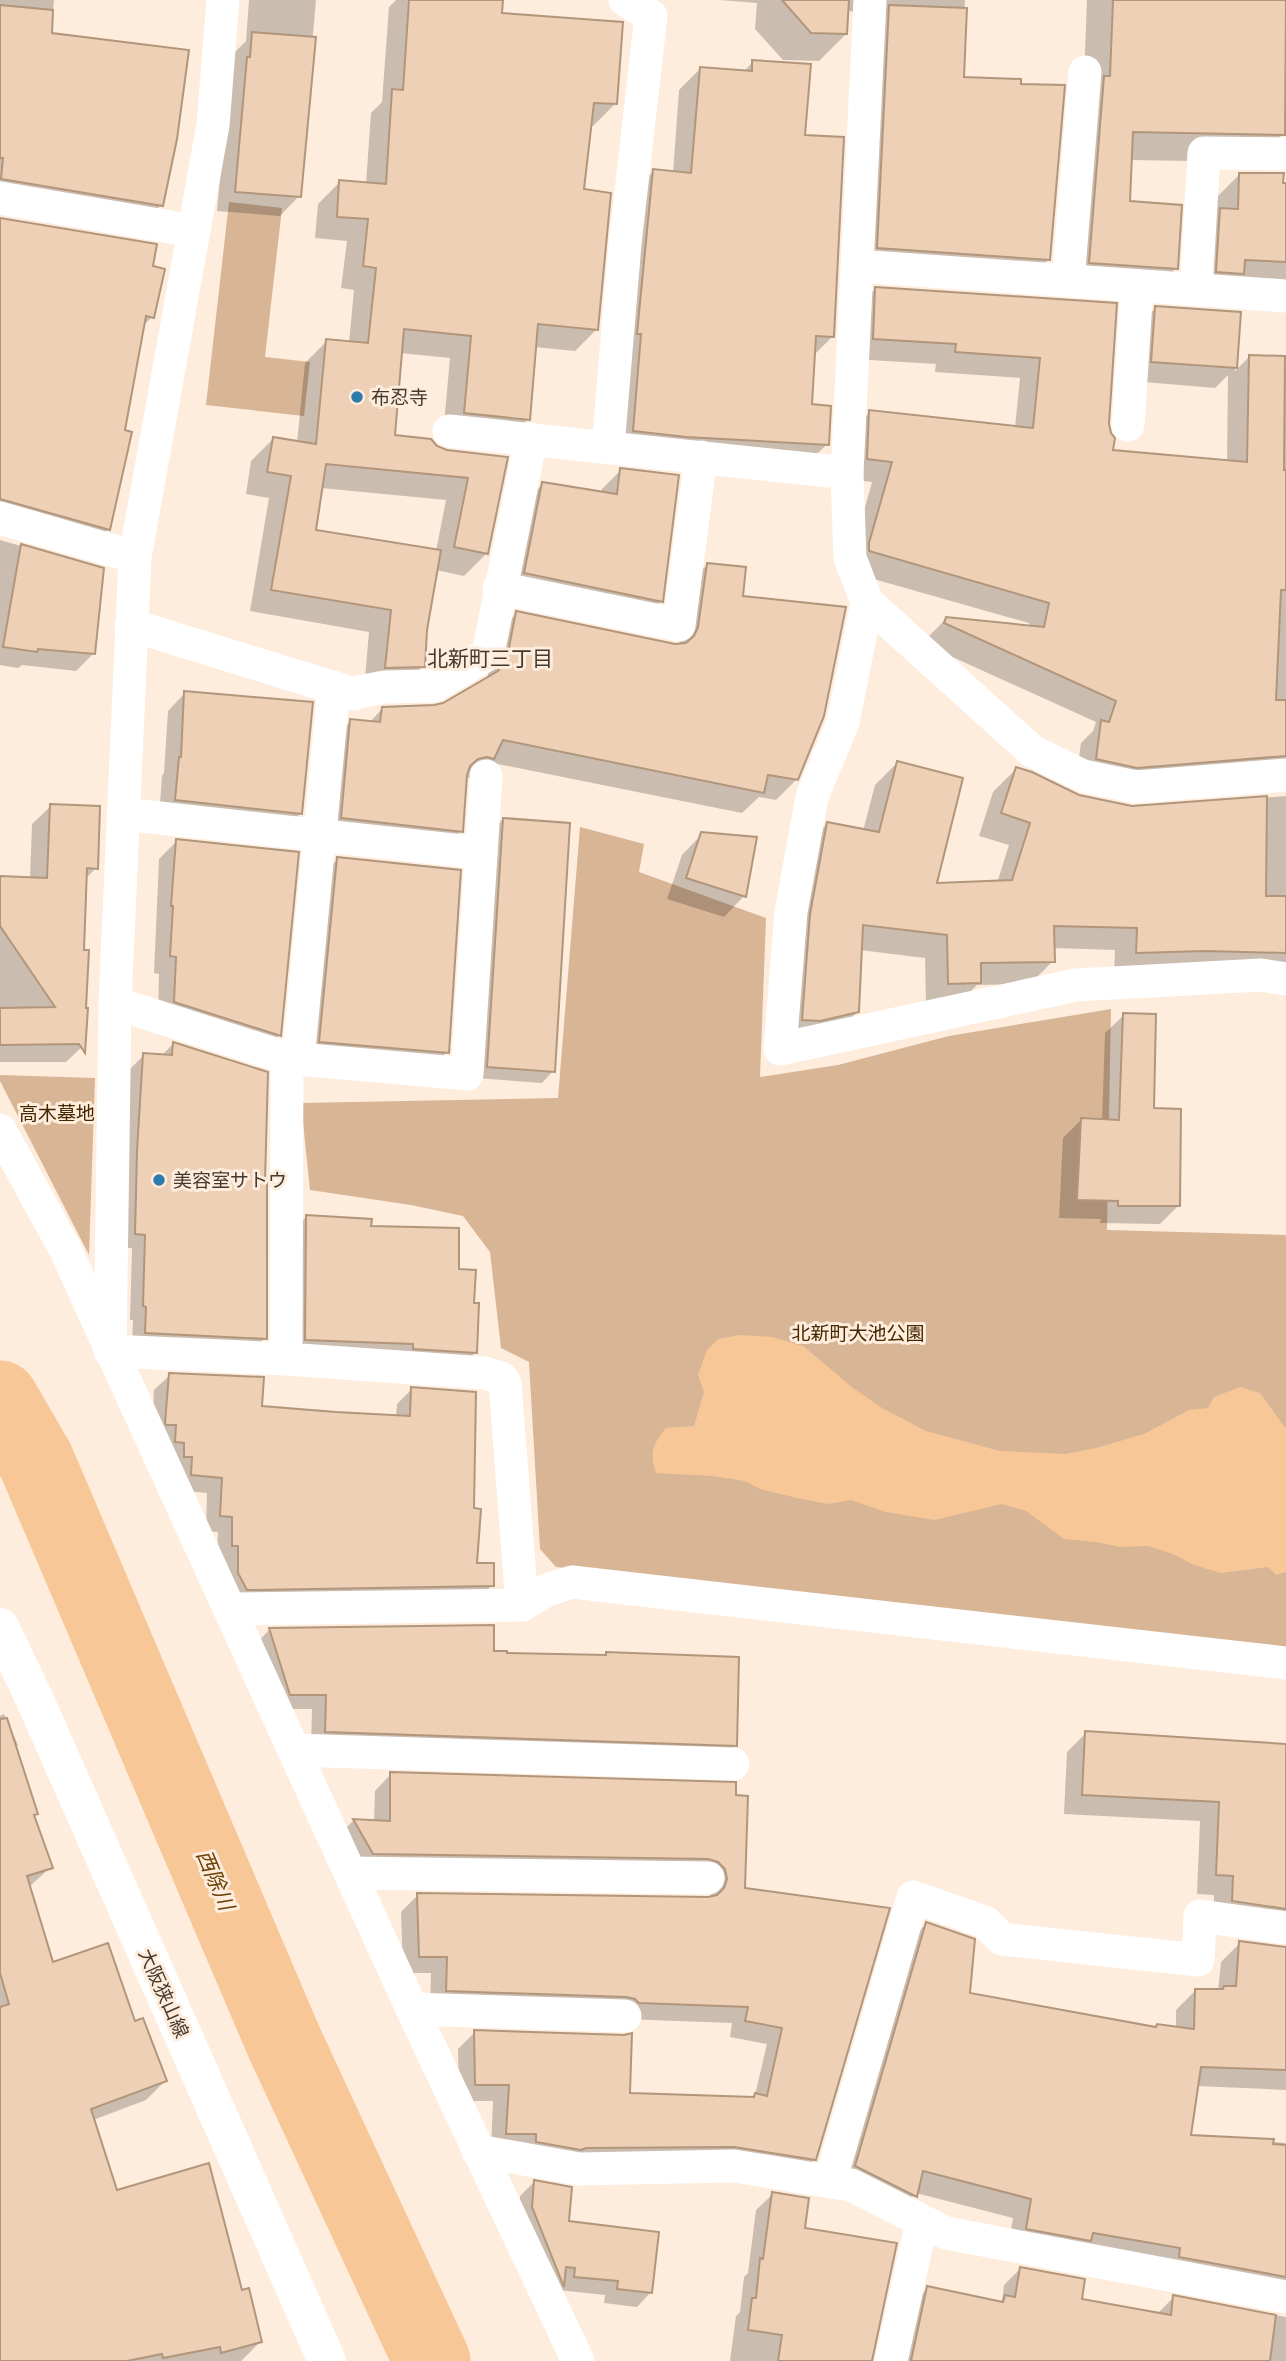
<svg xmlns="http://www.w3.org/2000/svg" width="1286" height="2361" font-family="Quicksand,'Noto Sans JP',sans-serif">
	<rect width="100%" height="100%" fill="#feecdc"/>
	<!-- green -->
	<g fill="#d8b595">
		<path d="M229,202L282,208L265,357L310,362L304,416L206,405Z"/>
		<path d="M580,827L644,844L639,872L766,918L760,1077L838,1065L949,1036L1111,1009L1107,1230L1286,1235V1652L556,1567L540,1549L529,1362L501,1348L490,1252L463,1216L411,1205L310,1190L301,1103L558,1098Z"/>
		<path d="M0,1075L95,1078L89,1255L0,1081Z"/>
	</g>
	<!-- water -->
	<path fill="#f8c798" d="M740,1335L772,1337L803,1346L853,1388L882,1408L926,1431L1000,1451L1065,1454L1096,1448L1144,1434L1189,1410L1208,1408L1214,1397L1240,1387L1260,1393L1286,1429V1572L1276,1575L1268,1567L1221,1573L1194,1565L1173,1554L1148,1546L1120,1547L1096,1542L1064,1539L1026,1511L1002,1504L934,1520L886,1512L851,1500L828,1504L797,1498L760,1489L745,1481L713,1476L656,1473C649,1452 653,1444 666,1428L694,1426L704,1392L698,1375L707,1350L718,1339Z"/>
	<!-- shadow -->
	<g fill="#0003" fill-rule="evenodd">
		<path d="M0,0H54L51,35L161,205L144,223L0,198Z"/>
		<path d="M249,0H316L299,196L280,216L217,211L229,78L234,53L246,41Z"/>
		<path d="M396,0H501L500,14L615,104L593,126H589L582,191L597,329L575,351L535,347L528,419L506,442L443,435L450,358L400,353L393,437L447,452L506,458L487,553L464,576L436,570L426,630L423,666L401,688L364,689L369,632L250,611L269,498L246,494L251,461L273,439L297,443L305,363L327,341L349,343L354,290L341,288L347,241L315,238L318,204L340,182L366,184L371,113L382,102L389,7ZM321,488L446,500L436,551L314,531Z"/>
		<path d="M965,0L962,79L1049,259L1021,287L850,276L853,12L848,10L847,33L819,61L783,60L755,29L757,3L720,0Z"/>
		<path d="M1087,0H1286V84L1283,134L1255,162L1130,160L1129,202L1176,268L1148,296L1062,290L1083,100Z"/>
		<path d="M753,62L803,137L833,336L813,356L810,405L827,444L806,465L613,452L632,192L654,171L673,173L679,90L700,69L743,72Z"/>
		<path d="M1240,174L1286,185V291L1189,299L1212,202Z"/>
		<path d="M0,219L151,268L152,317L142,327L123,431L109,529L91,546L0,520Z"/>
		<path d="M876,288L1115,305L1107,424L1111,451L1227,462L1228,375L1215,388L1132,381L1135,328L1156,308L1239,314L1235,371L1249,357L1286,371V787L1076,780L1081,743L1093,731L1096,722L924,644L925,640L946,619L1029,627V623L849,572V565L872,482L847,479L849,433L870,412L1015,428L1020,378L935,372L936,364L853,359L855,309Z"/>
		<path d="M621,470L661,601L642,620L506,592L524,503L543,484L601,493L602,489Z"/>
		<path d="M0,540L102,569L94,653L76,671L22,665L18,668L0,665Z"/>
		<path d="M707,565L797,779L776,800L759,797L742,813L488,762L472,779L465,777L461,831L441,851L321,838L330,742L351,721L369,723L382,709L444,704L487,679L496,634L517,613L679,645L687,585Z"/>
		<path d="M185,693L301,813L283,831L159,817L162,776L164,773L168,711Z"/>
		<path d="M897,763L935,885L997,883L1009,845L979,836L993,792L1016,769L1078,796L1132,808L1286,796V974L1114,975L1115,950L1053,948V961L1030,984L977,985L957,1005L926,1006L925,958L860,950L858,1011L835,1034L796,1043L805,846L828,823L863,831L875,785Z"/>
		<path d="M51,806L96,868L85,879L83,952L85,1044L66,1062H0V878L30,879L32,824Z"/>
		<path d="M503,819L553,1071L542,1083L476,1078L492,831Z"/>
		<path d="M702,834L744,896L724,917L667,899L682,855Z"/>
		<path d="M177,841L279,1035L262,1053L158,1019L159,974L154,973L159,859Z"/>
		<path d="M338,859L447,1052L437,1062L310,1051L328,868Z"/>
		<path d="M1124,1015L1179,1205L1160,1224L1100,1223L1101,1219L1059,1218L1063,1138L1081,1120L1102,1121L1105,1033Z"/>
		<path d="M173,1044L264,1184L265,1338L251,1352L132,1347L133,1320H130L132,1248H122L130,1069L144,1055L161,1056Z"/>
		<path d="M306,1217L369,1228L457,1270L472,1304L476,1352L466,1362L296,1349L297,1226Z"/>
		<path d="M170,1375L260,1408L396,1417L397,1404L412,1389L472,1510L475,1565L492,1585L477,1601L231,1604L217,1561L218,1532L206,1531L207,1493L176,1490L152,1440L154,1390Z"/>
		<path d="M270,1629L492,1653L604,1657L607,1653L736,1745L721,1760L311,1746L312,1709H276L256,1644Z"/>
		<path d="M4,1714L18,1745L15,1748L36,1813L33,1816L51,1867L29,1887L51,1964L134,2023L165,2081L146,2100L93,2120L116,2192L241,2292L260,2342L241,2361H0V1716Z"/>
		<path d="M1086,1733L1286,1745V1948L1285,1941L1214,1920V1895L1197,1894L1200,1821L1064,1814L1067,1752Z"/>
		<path d="M391,1774L734,1784L743,1890L888,1909L815,2159L798,2176L491,2150L493,2101H459L458,2049L475,2032L628,2095L752,2099L755,2095L767,2044L730,2037L732,2023L622,2019L430,2007L431,1973H403L401,1912L418,1895L711,1897L709,1886L357,1870L337,1837L353,1821L374,1822L375,1791Z"/>
		<path d="M926,1924L969,1994L1154,2029L1158,2025L1176,2028V2010L1195,1991H1218L1221,1962L1240,1943L1286,1949V2090L1197,2086L1189,2136L1286,2143V2300L1008,2247L1013,2218L916,2193L896,2215L836,2186L907,1943Z"/>
		<path d="M534,2182L567,2222L651,2292L637,2307L604,2303L605,2295L558,2290L519,2222L520,2196Z"/>
		<path d="M773,2194L803,2229L871,2361H730L736,2316L740,2312L744,2277L748,2273L756,2210Z"/>
		<path d="M1021,2268L1080,2301L1157,2314L1174,2297L1286,2317V2361H899L911,2305L928,2288L999,2303L1002,2301L1004,2285Z"/>
	</g>
	<g fill="none" stroke-linecap="round" stroke-linejoin="round">
		<!-- river -->
		<path stroke="#f8c798" stroke-width="77" d="M0,1399L36,1461L284,2042L432,2361"/>
	</g>
	<!-- building -->
	<g fill="#edd0b5" stroke="#b1967c" stroke-width="2">
		<path d="M409,0H503L502,13L623,22L617,104L594,103L584,189L611,193L598,330L538,324L530,420L464,413L471,336L404,329L395,435L431,439L437,446L447,450L508,457L488,554L454,547L468,478L326,464L316,530L441,550L427,630L425,667L385,668L391,610L271,590L291,476L267,472L273,437L316,444L326,339L368,343L376,268L363,266L368,219L337,217L339,180L386,184L392,89L403,90Z"/>
		<path d="M782,0H849L847,34L811,33Z"/>
		<path d="M1113,0H1286L1285,135L1133,132L1130,201L1182,205L1178,269L1089,263L1104,76H1110Z"/>
		<path d="M0,5L53,10L52,33L189,50L177,139L163,206L1,179L3,158H0Z"/>
		<path d="M889,5L967,8L964,77L1021,79V84L1065,85L1050,260L877,248Z"/>
		<path d="M252,32L316,37L301,197L235,192L247,57H250Z"/>
		<path d="M752,60L811,64L805,135L844,137L834,337L816,336L812,404L831,406L829,445L686,437L633,431L641,334H637L653,169L691,173L700,67L752,71Z"/>
		<path d="M1239,173H1284L1283,183H1286V262L1245,260L1244,274L1216,272L1220,208L1238,209Z"/>
		<path d="M0,218L157,244L153,266L165,269L154,318L146,316L125,430L132,432L110,530L0,499Z"/>
		<path d="M875,287L1117,303L1109,424L1111,433L1115,438L1113,450L1247,462L1249,355L1285,356L1284,470H1286V590H1281L1276,700H1286V756L1137,768L1096,759L1101,720L1109,722L1116,701L944,623L946,617L1044,627L1049,603L869,551V543L892,462L867,459L869,410L1033,428L1040,358L955,352L956,344L873,339Z"/>
		<path d="M1155,306L1241,312L1237,368L1151,362Z"/>
		<path d="M620,468L679,475L663,602L524,573L542,482L617,494Z"/>
		<path d="M21,544L104,568L95,654L38,649L37,652L3,647Z"/>
		<path d="M707,563L746,567L743,596L846,607L824,716L798,780L768,775L764,793L503,740L494,759L487,757L478,759L470,766L467,775L463,832L341,818L350,719L380,722L382,707L434,705L443,703L498,671L507,658L516,611L675,644L686,643L694,636L698,627Z"/>
		<path d="M184,691L313,702L302,814L175,800L179,757H181Z"/>
		<path d="M897,761L963,778L937,883L1012,880L1030,823L1001,813L1016,767L1032,772L1079,795L1132,806L1267,796L1266,896H1286V953L1206,951L1136,953L1137,928L1054,926L1055,962L981,963V983L948,984L947,935L863,925L859,1012L820,1021L802,1020L810,914L827,822L879,832Z"/>
		<path d="M50,804L100,806L98,869L87,868L84,950H89L86,1008H88L85,1053L79,1044L0,1045V1008L55,1007L0,926V876L47,878Z"/>
		<path d="M503,818L570,823L555,1072L487,1067Z"/>
		<path d="M701,832L757,837L746,897L686,878Z"/>
		<path d="M176,839L299,852L281,1036L174,1002L176,957L170,956L173,906H171Z"/>
		<path d="M337,857L461,870L449,1053L319,1042Z"/>
		<path d="M1123,1013L1156,1014L1154,1108L1181,1109L1180,1206H1118V1201L1077,1200L1081,1118L1119,1120Z"/>
		<path d="M173,1042L268,1072L265,1182H267V1339L145,1333L146,1307L143,1306L145,1235L135,1234L137,1151L143,1053L172,1055Z"/>
		<path d="M306,1215L372,1219L371,1226L459,1228V1269L476,1270L474,1303H479L477,1353L413,1349V1344L305,1340Z"/>
		<path d="M169,1373L264,1377L262,1406L336,1412L410,1416L411,1387L476,1392L474,1508L481,1509L477,1563H494V1586L247,1590L238,1573V1546H232V1517L220,1516L222,1478L191,1475L192,1457H184V1443L175,1442L176,1425H166L165,1423Z"/>
		<path d="M494,1625V1651H507V1653L606,1655V1652L739,1657L737,1746L325,1732L326,1695H290L269,1628Z"/>
		<path d="M7,1718L38,1814L34,1815L53,1868L27,1876L53,1962L108,1943L135,2021L143,2018L167,2081L91,2109L117,2190L209,2163L242,2290L249,2288L262,2342L221,2353L220,2347L163,2358L162,2354L127,2361H0V2007L9,2004L0,1973V1719Z"/>
		<path d="M1085,1731L1286,1744V1909L1232,1901L1233,1876L1216,1875L1219,1802L1082,1795Z"/>
		<path d="M390,1772L736,1782V1795L748,1796L745,1888L890,1908L816,2160L734,2147L586,2148L581,2150L536,2142V2134H506L509,2085H475L474,2030L624,2035L632,2033L630,2093L754,2097L755,2093L767,2096L782,2028L745,2021L748,2007L639,2003L635,1999L626,1997L446,1991L447,1957H419L417,1893L708,1897L717,1895L724,1888L727,1879L725,1869L718,1862L708,1859L373,1854L353,1819L390,1821Z"/>
		<path d="M926,1922L975,1939L970,1993L1156,2027L1157,2024L1194,2029L1195,1989H1223L1224,1986H1236L1239,1941L1286,1947V2070L1201,2067L1191,2135L1274,2139L1273,2144L1286,2145V2277L1179,2257L1180,2248L1093,2233L1091,2241L1026,2229L1031,2199L923,2171L917,2197L855,2166Z"/>
		<path d="M534,2180L572,2187L569,2221L659,2232L652,2293L617,2289L618,2281L574,2277L575,2268L566,2267L564,2287L532,2207Z"/>
		<path d="M772,2192L809,2198L805,2228L897,2243L872,2361H778L782,2335L748,2330L752,2298H756L760,2258L763,2259Z"/>
		<path d="M1020,2267L1085,2279L1082,2299L1171,2315L1173,2295L1276,2315L1270,2361H911L927,2286L1003,2302L1005,2295L1015,2297Z"/>
	</g>
	<g fill="none" stroke-linecap="round" stroke-linejoin="round">
		<!-- street -->
		<g stroke="#fff" stroke-width="33">
			<path d="M223,0L213,125L135,557L115,1003L287,1058L467,1074L486,776"/>
			<path d="M870,0L847,473L850,558L867,602L1032,751L1083,776L1136,787L1286,775"/>
			<path d="M0,198L194,231"/>
			<path d="M857,266L1286,296"/>
			<path d="M1068,281L1085,72"/>
			<path d="M1196,290L1204,153L1286,154"/>
			<path d="M1128,425L1137,286"/>
			<path d="M449,431L847,473"/>
			<path d="M608,447L625,244L651,16L625,0"/>
			<path d="M0,518L135,557"/>
			<path d="M499,588L679,625L701,457"/>
			<path d="M867,602L843,722L812,797L791,912L780,1049L1076,985L1261,975L1286,979"/>
			<path d="M131,625L354,694"/>
			<path d="M353,693L385,687L434,686L488,654L531,439"/>
			<path d="M123,814L481,853"/>
			<path d="M115,1003L110,1351L286,1359"/>
			<path d="M287,1058L286,1359L485,1373L501,1378L505,1383L522,1605"/>
			<path d="M298,1060L334,687"/>
			<path d="M0,1130L65,1249L412,2009L578,2361"/>
			<path d="M230,1609L522,1605L547,1590L572,1582L1286,1663"/>
			<path d="M294,1750L733,1764"/>
			<path d="M350,1873L708,1878"/>
			<path d="M412,2009L625,2016"/>
			<path d="M478,2151L579,2169L734,2166L851,2185L946,2233L1286,2297"/>
			<path d="M830,2182L913,1897L985,1922L1002,1939L1198,1960L1200,1916L1286,1928"/>
			<path d="M891,2361L922,2221"/>
		</g>
		<!-- primary -->
		<path stroke="#fff" stroke-width="38" d="M0,1627L34,1698L327,2361"/>
	</g>
	<!-- markers -->
	<g fill="#2d7aac" stroke="#feecdc" stroke-width="2.5">
		<circle cx="357" cy="397" r="7"/>
		<circle cx="159" cy="1180" r="7"/>
	</g>
	<g text-anchor="middle" stroke-width="6" stroke-linejoin="round" paint-order="stroke">
		<!-- poi labels -->
		<g font-size="19" fill="#45392e" stroke="#feecdc" text-anchor="start">
			<text x="371" y="404">布忍寺</text>
			<text x="173" y="1187">美容室サトウ</text>
		</g>
		<!-- park labels -->
		<g font-size="19" fill="#462701" stroke="#feecdc">
			<text x="57" y="1120">高木墓地</text>
			<text x="858" y="1340">北新町大池公園</text>
		</g>
		<!-- street labels -->
		<g font-size="19" fill="#45392e" stroke="#feecdc">
			<text transform="translate(164 1993) rotate(66)" y="7">大阪狭山線</text>
		</g>
		<!-- neighbourhood labels -->
		<g font-size="21" fill="#45392e" stroke="#feecdc">
			<text x="490" y="666">北新町三丁目</text>
		</g>
		<!-- water labels -->
		<g font-size="21" font-style="italic" fill="#6f4208" stroke="#feecdc">
			<text transform="translate(215 1880) rotate(67)" y="7">西除川</text>
		</g>
	</g>
</svg>
